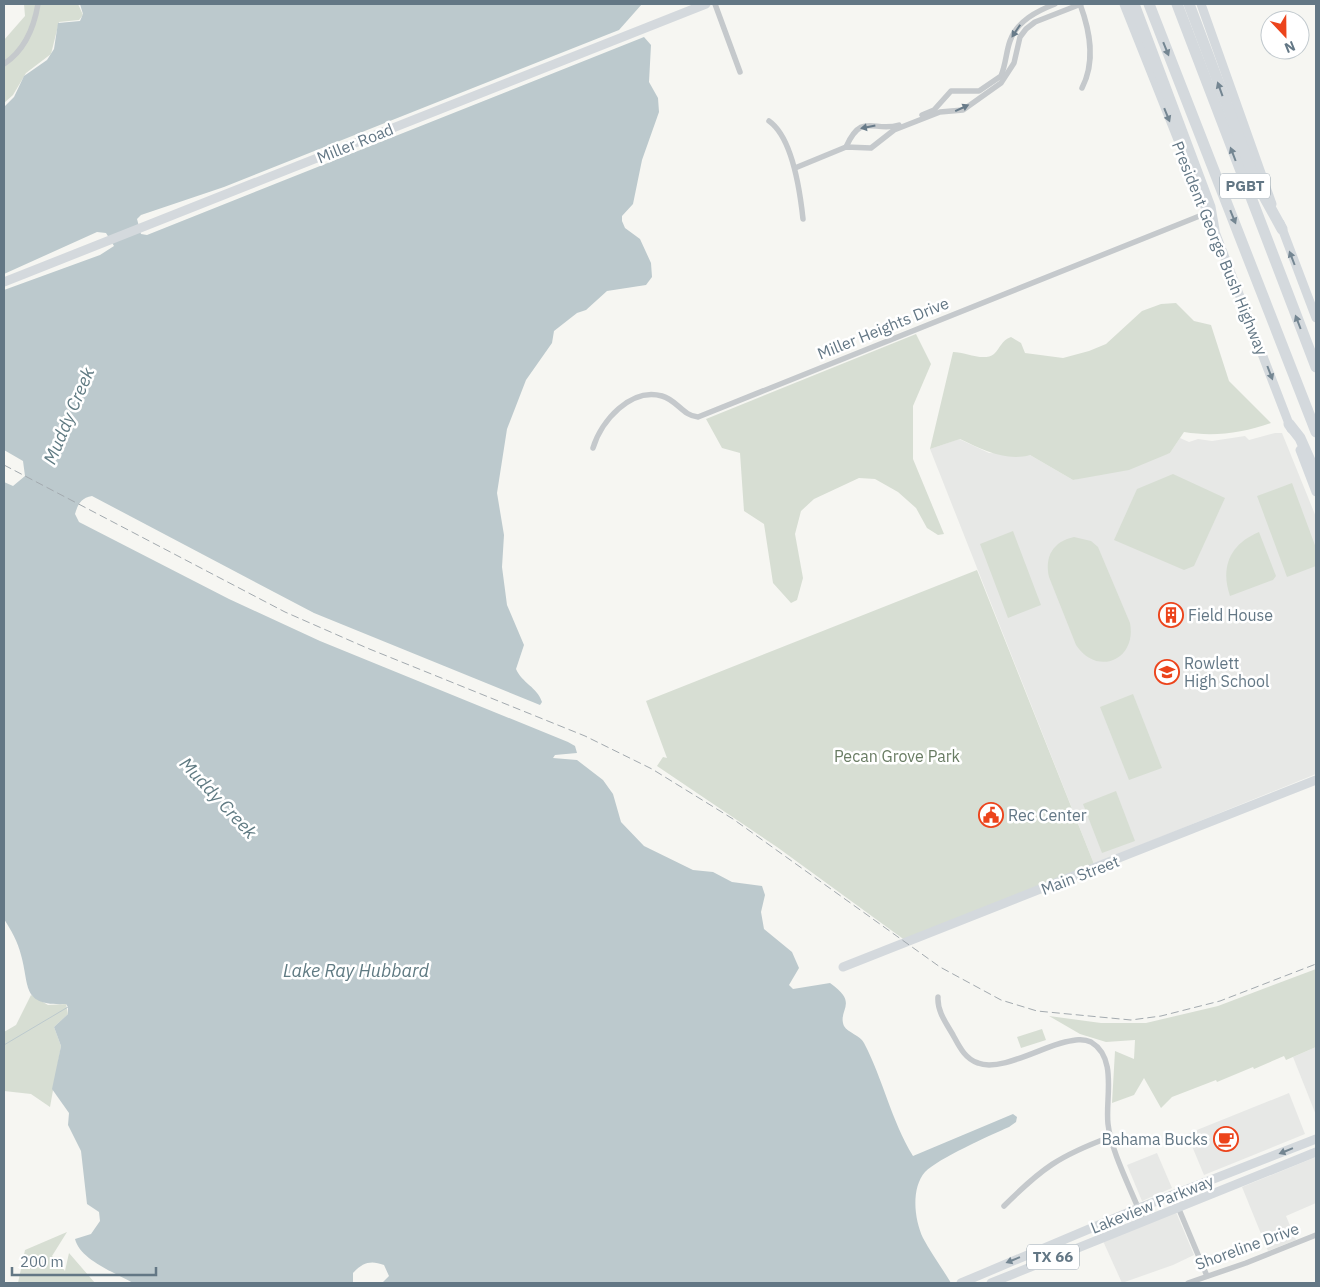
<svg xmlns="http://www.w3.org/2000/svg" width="1320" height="1287" font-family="'IBM Plex Sans',sans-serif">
	<rect width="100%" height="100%" fill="#f6f6f2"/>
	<!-- built -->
	<g fill="#e7e8e6">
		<path d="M1275,433H1282L1316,517V774L1094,864L930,449L959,439L989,453L1030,455L1073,480L1170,453L1180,438L1189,442L1198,439L1212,441L1245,436L1249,440Z"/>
		<path d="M1316,1047V1115L1293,1057Z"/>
		<path d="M1289,1093L1305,1134L1204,1175L1187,1134Z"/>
		<path d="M1157,1153L1172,1188L1142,1201L1127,1165Z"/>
		<path d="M1316,1157V1203L1286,1216L1296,1240L1268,1251L1242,1187Z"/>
		<path d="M1176,1212L1194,1255L1173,1265L1122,1283L1103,1241Z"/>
	</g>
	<!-- green -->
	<g fill="#d7ded3">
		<path d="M24,4H78L83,15L79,20L59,22L51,54L26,73L13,95L4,103V40L25,16Z"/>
		<path d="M1176,303L1194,321L1211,325L1229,381L1271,423C1242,433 1214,437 1184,432L1170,453L1129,470L1073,480L1030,455C1006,462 981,449 960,439L930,449L953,352C965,352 984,362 994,354C1001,347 1001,341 1011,337L1021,343L1025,353L1063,358L1089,351L1106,344L1142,311L1161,304Z"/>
		<path d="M916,334L931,364L913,406V459L944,534L938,535L927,528L916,508L898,492L875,479L859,478L814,499L801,511L795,534L803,578L797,600L791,603L773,583L764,524L744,511L740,453L722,448L706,419Z"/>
		<path d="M1173,474L1225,498L1194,566L1184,570L1114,540L1137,489Z"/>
		<path d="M1292,483L1316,548V566L1287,577L1257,496Z"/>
		<path d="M1013,531L1041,605L1008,618L980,544Z"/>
		<path d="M1259,532L1276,576L1273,580L1230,596C1220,567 1230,544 1259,532Z"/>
		<path d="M1074,537L1091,541L1098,547L1130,623C1137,660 1097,677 1076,645L1049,577C1044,556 1054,541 1074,537Z"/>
		<path d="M977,570L1094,864L906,941L777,847L657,766L663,757L667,758L646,701Z"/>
		<path d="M1133,694L1162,768L1129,780L1100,707Z"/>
		<path d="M1116,791L1135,841L1102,853L1083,804Z"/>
		<path d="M1316,969V1047L1286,1060L1284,1056L1254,1069L1253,1067L1217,1082L1216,1080L1172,1097L1161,1108L1144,1078L1134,1095L1112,1103L1115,1051L1134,1059L1135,1040L1106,1042L1080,1034L1049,1016L1101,1023H1146L1218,1006Z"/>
		<path d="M31,995L48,1005L66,1004L68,1014L54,1027L61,1046L50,1107L31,1094L4,1091V1032L16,1025Z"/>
		<path d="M1042,1029L1046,1040L1021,1048L1017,1037Z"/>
		<path d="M67,1232L52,1256L65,1271L69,1253L95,1283H18L25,1250Z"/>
	</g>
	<!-- water -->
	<path fill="#bcc9cd" d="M80,4H642L619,30L224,187L141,215L137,219L141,234L147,235L644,37L651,45L649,82L658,98L659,112L642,160L633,204L622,216V221L625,228L640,239L651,263L652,277L646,285L607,291L586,310L577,313L554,331L552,343L526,380L507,429L497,493L504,535L502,567L507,605L524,645L516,669C522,683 537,687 542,702L540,705L314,613L92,496C81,498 78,504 75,514L79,522L229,599L320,641L568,742L575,746L577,753L555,755L553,758L577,760L603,780L613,794L621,822L644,846L693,870L713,872L732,882L762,886L765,895L761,912L764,929L792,952L799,968L789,985L793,989L830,983C860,1004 837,1009 844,1026C848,1033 860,1035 864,1043C883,1079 891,1120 913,1156L1013,1114L1017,1117L1016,1122L1009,1127C989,1136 939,1158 925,1172C911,1188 914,1219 923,1238C931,1253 942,1268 951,1283H382L389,1276L384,1265C371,1260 363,1262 353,1273V1283H133C116,1273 80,1260 75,1239L91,1234L100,1221L99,1212L87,1204L81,1151L68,1125L69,1113L52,1089L61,1046L54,1027L68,1014V1007L66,1004C21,1006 30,987 21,955C18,942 11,930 4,919V482L13,486L25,476L23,461L4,450V290L100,255L114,246L106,233L97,232L4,274V107L14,97L24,76L47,60L54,49L58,23L80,21L83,14Z"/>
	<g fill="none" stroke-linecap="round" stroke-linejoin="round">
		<!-- stream -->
		<path stroke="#bcc9cd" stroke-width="1" d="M4,1045L68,1007"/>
		<!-- street -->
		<g stroke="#c5c9cc" stroke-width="5.5">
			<path d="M715,4L740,72"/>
			<path d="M1080,4C1090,31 1096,61 1082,88"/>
			<path d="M4,64C25,50 34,28 38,4"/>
			<path d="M922,115L934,110L951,91H979L1001,76C1006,64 1006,52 1010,41C1017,21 1037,11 1055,4"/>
			<path d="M769,121C793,138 800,191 803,219"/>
			<path d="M846,147C862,111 874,133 899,125"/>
			<path d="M795,168L846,147L871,148L894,130L940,112L963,110L1001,83L1014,63L1020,37L1026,29L1035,22L1081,4"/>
			<path d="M593,448C601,421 631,387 662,396C677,400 683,416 698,417L1207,213"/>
			<path d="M938,997C937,1011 946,1023 953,1035C959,1046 965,1059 978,1063C1000,1072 1042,1047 1065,1042C1074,1040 1083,1038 1091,1042C1118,1058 1105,1099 1108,1124C1111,1152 1133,1193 1143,1220"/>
			<path d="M1004,1206C1042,1168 1059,1156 1110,1137"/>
			<path d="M1178,1207L1207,1276"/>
			<path d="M1188,1283L1246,1263L1316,1235"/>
		</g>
		<!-- secondary -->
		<g stroke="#d4d9dd" stroke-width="9">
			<path d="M1124,4L1204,205"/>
			<path d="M1201,4L1272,204"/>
			<path d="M1280,223L1316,318"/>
			<path d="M1212,224L1291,429"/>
			<path d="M4,282L706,4"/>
			<path d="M1300,450L1316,492"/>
			<path d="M843,967L1316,780"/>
		</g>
		<!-- primary -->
		<g stroke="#d4d9dd" stroke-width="9">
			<path d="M961,1283L1139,1208L1316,1139"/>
			<path d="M991,1283L1316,1152"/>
		</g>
		<!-- highway -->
		<g stroke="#d4d9dd" stroke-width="11">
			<path d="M1134,4L1210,207L1214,230"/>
			<path d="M1149,4L1316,432"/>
			<path d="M1177,4L1316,367"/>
			<path d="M1189,4L1255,180L1282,229"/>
			<path d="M1289,424L1300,438L1316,474"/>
		</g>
		<!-- rail -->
		<path stroke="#a3aaaf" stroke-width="1" stroke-dasharray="8 4" stroke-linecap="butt" d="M4,465L285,612L367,648L585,736L652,769L733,819L940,967L1001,1000L1037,1011L1131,1020L1161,1016L1220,1001L1316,964"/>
	</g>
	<!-- one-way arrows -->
	<defs><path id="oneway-solid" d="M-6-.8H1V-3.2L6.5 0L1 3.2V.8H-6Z" transform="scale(1.25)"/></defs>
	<g fill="#687b89">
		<use href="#oneway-solid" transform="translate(1016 31) rotate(124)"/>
		<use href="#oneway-solid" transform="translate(962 108) rotate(-25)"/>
		<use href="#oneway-solid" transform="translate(868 127) rotate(169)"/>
	</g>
	<g fill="#748692">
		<use href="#oneway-solid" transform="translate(1166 49) rotate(68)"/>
		<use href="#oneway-solid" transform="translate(1220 89) rotate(-110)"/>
		<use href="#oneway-solid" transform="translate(1167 115) rotate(68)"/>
		<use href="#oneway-solid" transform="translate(1233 154) rotate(-111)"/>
		<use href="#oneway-solid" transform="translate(1233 217) rotate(68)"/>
		<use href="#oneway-solid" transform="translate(1292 258) rotate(-111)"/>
		<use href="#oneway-solid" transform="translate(1298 322) rotate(-111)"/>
		<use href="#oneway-solid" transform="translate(1270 373) rotate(69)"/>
		<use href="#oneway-solid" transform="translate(1286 1151) rotate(158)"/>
		<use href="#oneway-solid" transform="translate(1013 1260) rotate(158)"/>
	</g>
	<!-- icons -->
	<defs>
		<symbol id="building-ring" viewBox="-11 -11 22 22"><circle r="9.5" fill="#fff" stroke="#ec441c" stroke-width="1.5"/><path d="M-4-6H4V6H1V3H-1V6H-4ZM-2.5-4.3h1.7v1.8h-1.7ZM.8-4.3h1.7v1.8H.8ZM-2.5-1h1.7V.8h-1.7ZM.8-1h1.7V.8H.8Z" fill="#ec441c"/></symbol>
		<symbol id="school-ring" viewBox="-11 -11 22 22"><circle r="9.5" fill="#fff" stroke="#ec441c" stroke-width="1.5"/><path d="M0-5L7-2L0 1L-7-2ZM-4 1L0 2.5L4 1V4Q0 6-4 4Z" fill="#ec441c"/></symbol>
		<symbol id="civic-ring" viewBox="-11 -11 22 22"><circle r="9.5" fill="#fff" stroke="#ec441c" stroke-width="1.5"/><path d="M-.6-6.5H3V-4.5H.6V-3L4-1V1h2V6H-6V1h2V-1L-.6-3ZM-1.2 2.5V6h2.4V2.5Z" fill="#ec441c"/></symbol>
		<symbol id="cafe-ring" viewBox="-11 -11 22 22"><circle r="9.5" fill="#fff" stroke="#ec441c" stroke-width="1.5"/><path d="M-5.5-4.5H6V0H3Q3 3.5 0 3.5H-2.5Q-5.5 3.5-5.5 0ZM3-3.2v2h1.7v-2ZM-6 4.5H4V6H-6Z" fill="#ec441c"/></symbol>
	</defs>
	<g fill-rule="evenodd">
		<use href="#building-ring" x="1157" y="601" width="28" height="28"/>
		<use href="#school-ring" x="1153" y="658" width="28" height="28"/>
		<use href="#civic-ring" x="977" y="801" width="28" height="28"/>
		<use href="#cafe-ring" x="1212" y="1125" width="28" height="28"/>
	</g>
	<g text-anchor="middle" stroke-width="5" stroke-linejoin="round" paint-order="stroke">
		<!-- shield labels -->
		<g fill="#fff" stroke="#92a0aa" stroke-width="1">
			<rect x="1220" y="173.5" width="50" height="25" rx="4"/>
			<rect x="1027" y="1244.5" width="52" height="25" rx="4"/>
		</g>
		<g font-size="15" font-weight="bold" fill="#637785">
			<text x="1245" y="191">PGBT</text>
			<text x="1053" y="1262">TX 66</text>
		</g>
		<!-- street labels -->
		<g font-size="16" fill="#637785" stroke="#fff">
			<text transform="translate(355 143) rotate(-22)" y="6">Miller Road</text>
			<text transform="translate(1220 248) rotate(68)" y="6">President George Bush Highway</text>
			<text transform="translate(883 328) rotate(-22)" y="6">Miller Heights Drive</text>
			<text transform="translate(1080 875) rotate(-21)" y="6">Main Street</text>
			<text transform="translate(1152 1204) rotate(-22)" y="6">Lakeview Parkway</text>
			<text transform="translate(1247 1246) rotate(-20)" y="6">Shoreline Drive</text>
		</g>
		<!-- poi labels -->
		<g font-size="16" fill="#637785" stroke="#fff" text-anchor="start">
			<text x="1188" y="621">Field House</text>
			<text x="1184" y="669">Rowlett<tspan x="1184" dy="18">High School</tspan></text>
			<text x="1008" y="821">Rec Center</text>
			<text x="1208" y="1145" text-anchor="end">Bahama Bucks</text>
		</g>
		<!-- park labels -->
		<g font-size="16" fill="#697c63" stroke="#fff">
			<text x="897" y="762">Pecan Grove Park</text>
		</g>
		<!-- water labels -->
		<g font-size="18" font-style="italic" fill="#5f7a82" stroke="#fff">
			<text transform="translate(69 416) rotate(-67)" y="6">Muddy Creek</text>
			<text transform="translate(218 798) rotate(47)" y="6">Muddy Creek</text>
			<text x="356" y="977">Lake Ray Hubbard</text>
		</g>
	</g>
	<!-- border -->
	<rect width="1320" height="1287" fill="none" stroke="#637785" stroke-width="10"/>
	<!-- north arrow -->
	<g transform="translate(1285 35) rotate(158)"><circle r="24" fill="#ffffff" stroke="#c1c9ce"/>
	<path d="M0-4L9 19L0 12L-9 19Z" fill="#ec441c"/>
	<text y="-8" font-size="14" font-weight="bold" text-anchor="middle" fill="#637785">N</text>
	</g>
	<!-- scale -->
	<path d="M12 1267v8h144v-8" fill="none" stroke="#637785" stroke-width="2.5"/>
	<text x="20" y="1267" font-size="15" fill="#637785" stroke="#ffffff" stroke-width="4" paint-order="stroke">200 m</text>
</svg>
